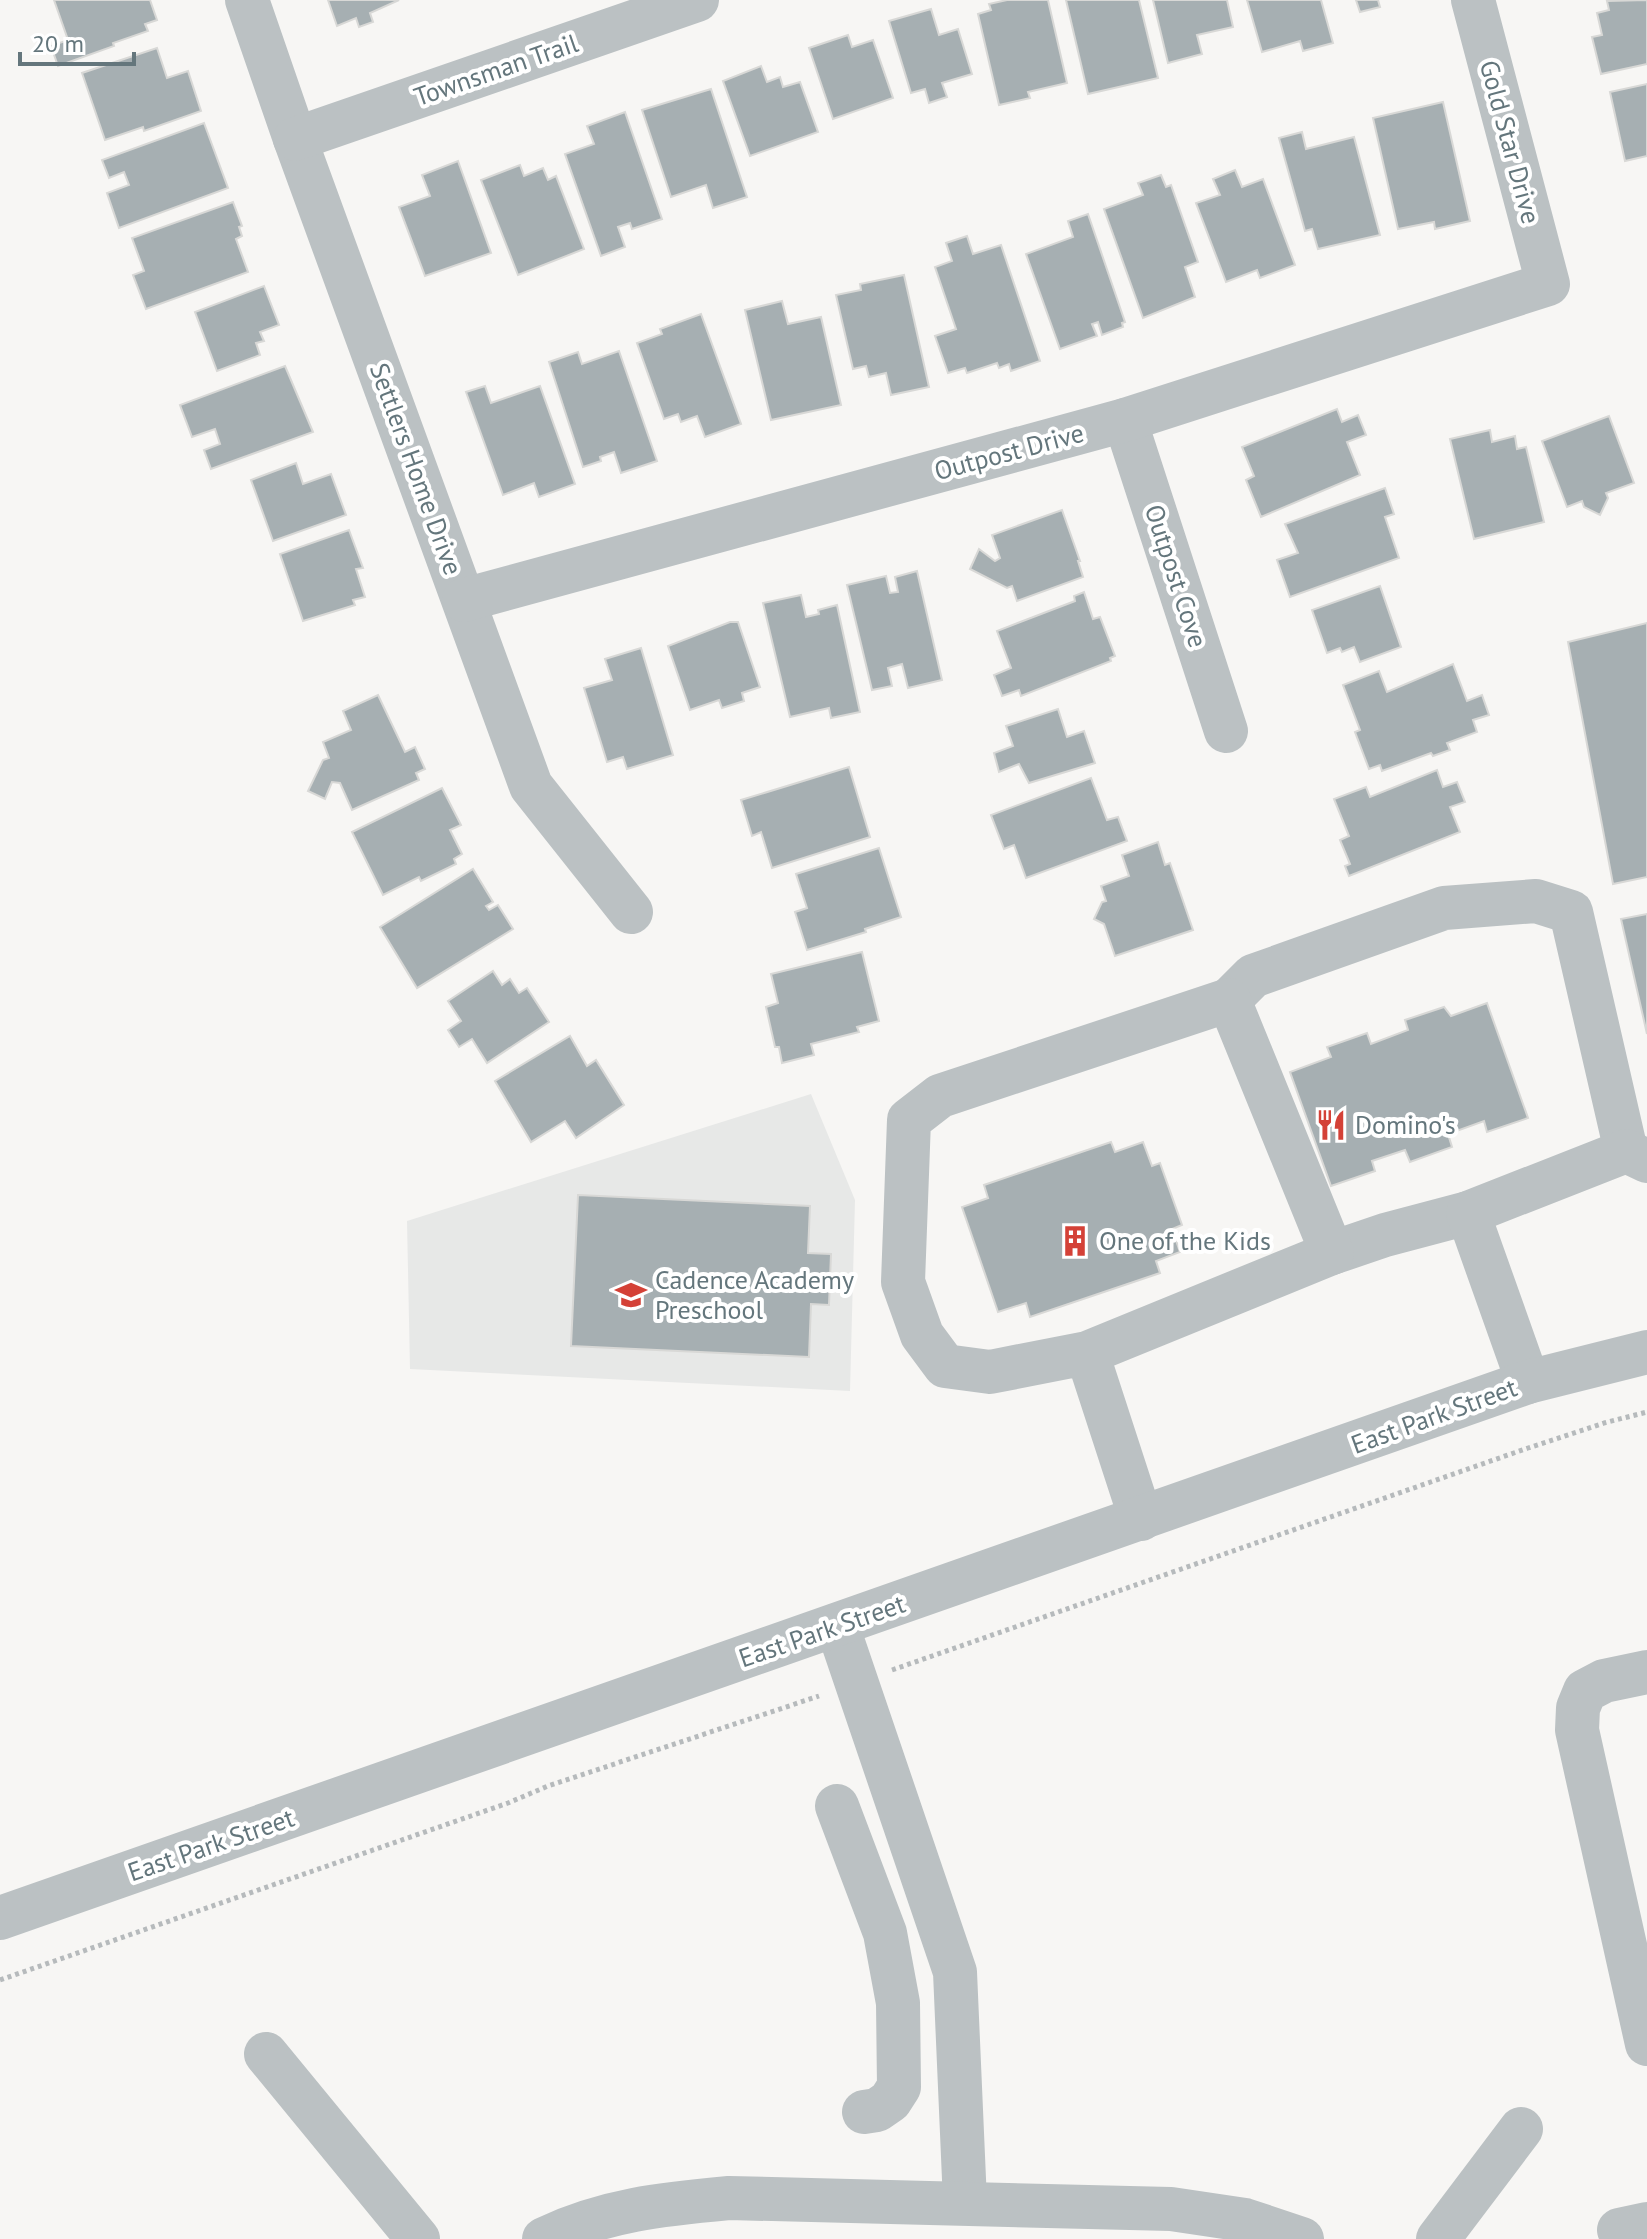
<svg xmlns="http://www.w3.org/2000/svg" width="1647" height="2239" font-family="'PT Sans',sans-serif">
	<rect width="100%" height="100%" fill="#f7f6f4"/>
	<!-- built -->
	<path fill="#e7e8e7" d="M811,1094L855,1200L850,1391L410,1369L407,1221Z"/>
	<!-- building -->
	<g fill="#a6afb2" stroke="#d8d8d6" stroke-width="2">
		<path d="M54,0H150L157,20L145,24L148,31L113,43L114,46L58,66L51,46L68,40Z"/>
		<path d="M328,0H399L370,13L373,22L359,27L356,18L337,26Z"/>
		<path d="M1007,0H1048L1067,83L1028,92L1030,98L999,105L978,14L991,10L989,4Z"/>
		<path d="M1066,0H1139L1158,78L1088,94Z"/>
		<path d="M1153,0H1227L1233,27L1197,35L1202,54L1168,63Z"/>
		<path d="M1247,0H1321L1333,43L1303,51L1300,41L1262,52Z"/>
		<path d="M1356,0H1378L1380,7L1360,12Z"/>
		<path d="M1647,0V64L1601,74L1592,37L1602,35L1597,13L1609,10L1607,1Z"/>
		<path d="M931,9L939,35L958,29L972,74L942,83L947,97L929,103L925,89L911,93L889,21Z"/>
		<path d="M848,35L852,47L873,40L893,98L833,119L809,48Z"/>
		<path d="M157,48L167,78L188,71L201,111L144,131L143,127L105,140L82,73Z"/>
		<path d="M761,66L767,82L780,77L783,87L800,82L818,132L750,156L723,81Z"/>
		<path d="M1647,84V156L1625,161L1610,92Z"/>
		<path d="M711,89L747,197L713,208L706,185L671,197L642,110Z"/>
		<path d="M1443,102L1470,221L1435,229L1434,222L1398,229L1373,118Z"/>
		<path d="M625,112L662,219L632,229L630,223L618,227L625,247L601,256L565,154L594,144L587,126Z"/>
		<path d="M204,123L228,188L119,228L107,193L129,185L124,172L109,178L102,160Z"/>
		<path d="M1302,132L1306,149L1354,137L1380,235L1318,249L1312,229L1305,231L1279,138Z"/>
		<path d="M458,161L491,253L425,276L399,207L430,196L422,175Z"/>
		<path d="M520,165L524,176L543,168L548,180L556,176L584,249L518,275L481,180Z"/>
		<path d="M1235,170L1242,187L1263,179L1295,265L1260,278L1257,270L1226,282L1196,203L1220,195L1213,179Z"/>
		<path d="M1161,175L1166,187L1171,185L1198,262L1185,267L1195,297L1143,318L1104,209L1143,195L1138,183Z"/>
		<path d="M233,202L242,226L239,227L242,236L236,239L248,272L146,309L133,275L144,271L132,238Z"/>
		<path d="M1088,214L1125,322L1122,323L1123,327L1102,335L1098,322L1092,324L1097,336L1060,349L1026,254L1073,237L1068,221Z"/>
		<path d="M967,236L973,254L1001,245L1040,361L1011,371L1009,364L999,368L997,363L967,373L965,368L948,373L935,336L956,329L935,267L952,261L946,243Z"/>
		<path d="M904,275L929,387L891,395L886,373L869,377L866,366L853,369L836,295L861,290L860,284Z"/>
		<path d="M264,286L279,325L260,332L264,341L256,343L260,355L217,371L195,312Z"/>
		<path d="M782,301L788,324L821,317L841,405L771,420L745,310Z"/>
		<path d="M701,314L741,424L705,437L697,416L681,422L678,414L664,419L637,343L662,334L660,329Z"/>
		<path d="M619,351L657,461L621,473L614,452L600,457L601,461L583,467L549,362L578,352L582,364Z"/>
		<path d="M285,366L313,432L211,469L204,450L220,444L215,429L192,437L180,405Z"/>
		<path d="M485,386L491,403L540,386L575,484L539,497L534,483L503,495L466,392Z"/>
		<path d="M1337,409L1342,422L1358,415L1366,435L1347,442L1360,475L1261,517L1246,480L1254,476L1242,447Z"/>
		<path d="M1609,416L1634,483L1606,493L1608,498L1600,515L1584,507L1582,501L1567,507L1542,441Z"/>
		<path d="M1490,430L1492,442L1515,436L1517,449L1526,447L1544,522L1474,539L1450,439Z"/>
		<path d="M296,463L303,484L331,474L346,515L273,541L251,480Z"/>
		<path d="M1385,488L1394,514L1385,517L1399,558L1290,597L1277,560L1298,553L1285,524Z"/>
		<path d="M1062,510L1080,561H1078L1083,577L1017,601L1012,586L1007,588L970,569L979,549L995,561L1000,558L992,535Z"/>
		<path d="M349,530L363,568L356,569L365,597L353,600L355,605L303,621L280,554Z"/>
		<path d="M917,571L942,680L908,688L902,664L888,668L892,686L872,690L847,585L886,576L890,593L898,592L895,577Z"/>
		<path d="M1380,586L1401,647L1360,662L1354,647L1342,652L1340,648L1327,653L1312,610Z"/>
		<path d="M1084,592L1093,619L1100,617L1115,656L1110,658L1111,661L1021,696L1019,690L1002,696L994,675L1011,668L997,631L1075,601L1074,596Z"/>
		<path d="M801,595L806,617L819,614L818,610L837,605L860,712L831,718L829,708L790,717L763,603Z"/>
		<path d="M730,622H738L760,687L742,693L744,701L722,708L719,700L690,710L668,646Z"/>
		<path d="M1647,623V877L1613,884L1568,642Z"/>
		<path d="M641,648L673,755L627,769L623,757L607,762L584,688L612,680L605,659Z"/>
		<path d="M1453,664L1467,701L1482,695L1489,715L1473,720L1477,732L1447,743L1450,750L1433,756L1431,753L1382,771L1380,765L1369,769L1355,732L1360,730L1343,685L1379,671L1387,692Z"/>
		<path d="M378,695L405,752L415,747L425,769L416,773L419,780L352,810L340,783L332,782L325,799L308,791L323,760L329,758L323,742L351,730L343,711Z"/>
		<path d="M1058,709L1067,737L1084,731L1095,763L1029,783L1019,764L999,772L994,753L1013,746L1006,726Z"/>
		<path d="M849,767L870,837L772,868L761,832L752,836L741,800Z"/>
		<path d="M1437,770L1443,787L1457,782L1465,802L1450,807L1460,832L1349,876L1345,866L1350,864L1340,840L1349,836L1334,799L1366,787L1370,797Z"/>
		<path d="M1091,778L1107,820L1118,817L1127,841L1026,878L1014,845L1004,849L991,815Z"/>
		<path d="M442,788L461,825L450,830L462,854L454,859L456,864L421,881L419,877L383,895L352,832Z"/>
		<path d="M1158,842L1165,865L1170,863L1193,930L1115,956L1104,924L1094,919L1102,902L1106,901L1101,886L1129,876L1122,855Z"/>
		<path d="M879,848L901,917L865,929L866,932L807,950L795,912L807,908L796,874Z"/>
		<path d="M473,869L493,902L486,906L489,910L498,905L513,929L417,988L380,927Z"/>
		<path d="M1647,914V1034L1621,919Z"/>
		<path d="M862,952L879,1021L857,1027L859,1032L811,1044L814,1055L782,1063L779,1047H775L766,1007L778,1003L771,974Z"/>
		<path d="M493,971L502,985L510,979L519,993L527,988L549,1022L487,1063L472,1039L459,1047L448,1030L461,1021L448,1001Z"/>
		<path d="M1487,1003L1528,1118L1487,1132L1484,1121L1448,1134L1452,1147L1410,1162L1405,1150L1372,1161L1375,1171L1331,1186L1290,1072L1331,1057L1327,1047L1367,1033L1371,1044L1408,1030L1405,1020L1444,1007L1451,1016Z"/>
		<path d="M570,1036L587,1066L596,1060L624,1105L576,1138L565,1121L531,1142L495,1081Z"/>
		<path d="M1111,1142L1115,1152L1143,1142L1152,1166L1160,1163L1182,1225L1172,1229L1180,1252L1156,1261L1160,1273L1030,1317L1026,1303L998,1312L962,1207L988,1198L984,1185Z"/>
		<path d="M578,1195L810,1206L808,1253L831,1254L829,1305L811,1304L809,1357L571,1346Z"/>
	</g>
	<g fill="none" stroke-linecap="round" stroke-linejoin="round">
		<!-- path -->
		<g stroke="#b6babc" stroke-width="5" stroke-dasharray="4 4" stroke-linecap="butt">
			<path d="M892,1670L1528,1448L1604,1423L1647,1412"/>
			<path d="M0,1980L508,1803L548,1786L819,1696"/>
		</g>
		<!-- minor -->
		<g stroke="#bbc1c3" stroke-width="44">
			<path d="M247,0L295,139L531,786L631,912"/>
			<path d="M295,139L697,0"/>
			<path d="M1125,420L1226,731"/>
			<path d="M464,600L1125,420L1548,284L1473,0"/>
			<path d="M1229,1000L1253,976L1444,908L1536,901L1571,912L1626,1151"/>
			<path d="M1332,1253L1385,1235L1468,1213"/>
			<path d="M1087,1353L1332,1253L1229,1000L940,1096L909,1120L903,1282L922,1335L945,1366L990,1372L1087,1353L1141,1519"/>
			<path d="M1528,1382L1468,1213L1626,1151L1647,1161"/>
			<path d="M837,1625L955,1972L965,2202"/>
			<path d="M1647,1672L1604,1681L1585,1691L1578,1708L1577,1730L1647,2044"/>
			<path d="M837,1806L885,1933L898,2003L899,2087L890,2101L877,2110L864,2112"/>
			<path d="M0,1918L1528,1382L1647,1352"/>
			<path d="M266,2054L418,2239"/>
			<path d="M1619,2230L1647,2224"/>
			<path d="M544,2239C605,2210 663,2204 729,2198L1171,2209L1245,2220L1302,2239"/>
			<path d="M1438,2239L1521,2129"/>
		</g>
	</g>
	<!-- icons -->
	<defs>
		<symbol id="restaurant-bare" viewBox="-9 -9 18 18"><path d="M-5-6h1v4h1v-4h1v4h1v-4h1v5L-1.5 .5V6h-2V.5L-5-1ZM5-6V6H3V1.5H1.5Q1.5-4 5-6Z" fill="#d44137" stroke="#fff" stroke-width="2.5" paint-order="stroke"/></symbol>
		<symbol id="building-bare" viewBox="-9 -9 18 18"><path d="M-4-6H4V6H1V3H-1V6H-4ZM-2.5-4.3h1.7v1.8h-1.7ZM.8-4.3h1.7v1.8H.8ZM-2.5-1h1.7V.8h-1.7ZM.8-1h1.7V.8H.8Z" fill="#d44137" stroke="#fff" stroke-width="2.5" paint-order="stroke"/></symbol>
		<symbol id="school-bare" viewBox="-9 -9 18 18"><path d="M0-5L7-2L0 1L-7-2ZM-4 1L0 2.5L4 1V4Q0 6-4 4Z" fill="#d44137" stroke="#fff" stroke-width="2.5" paint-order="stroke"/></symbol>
	</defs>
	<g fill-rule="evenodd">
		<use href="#restaurant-bare" x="1309" y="1103" width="44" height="44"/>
		<use href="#building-bare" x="1053" y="1219" width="44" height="44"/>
		<use href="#school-bare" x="609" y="1273" width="44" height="44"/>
	</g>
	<g text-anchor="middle" stroke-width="8" stroke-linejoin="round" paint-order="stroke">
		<!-- street labels -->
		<g font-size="26" fill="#64767c" stroke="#fff">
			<text transform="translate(496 70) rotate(-19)" y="9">Townsman Trail</text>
			<text transform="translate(1510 142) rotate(75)" y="9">Gold Star Drive</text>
			<text transform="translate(1009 452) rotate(-15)" y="9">Outpost Drive</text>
			<text transform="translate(416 469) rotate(70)" y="9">Settlers Home Drive</text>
			<text transform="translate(1176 576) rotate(72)" y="9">Outpost Cove</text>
			<text transform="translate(1434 1416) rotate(-20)" y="9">East Park Street</text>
			<text transform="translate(822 1631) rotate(-19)" y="9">East Park Street</text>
			<text transform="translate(211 1845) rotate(-19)" y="9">East Park Street</text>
		</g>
		<!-- poi labels -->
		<g font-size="26" fill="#64767c" stroke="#fff" text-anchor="start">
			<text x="1355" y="1134">Domino's</text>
			<text x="1099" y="1250">One of the Kids</text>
			<text x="655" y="1289">Cadence Academy<tspan x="655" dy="30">Preschool</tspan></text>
		</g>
	</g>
	<!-- scale -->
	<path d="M20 52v12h114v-12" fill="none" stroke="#64767c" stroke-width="4"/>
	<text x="32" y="52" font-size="24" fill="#64767c" stroke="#ffffff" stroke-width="6" paint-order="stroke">20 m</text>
</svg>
